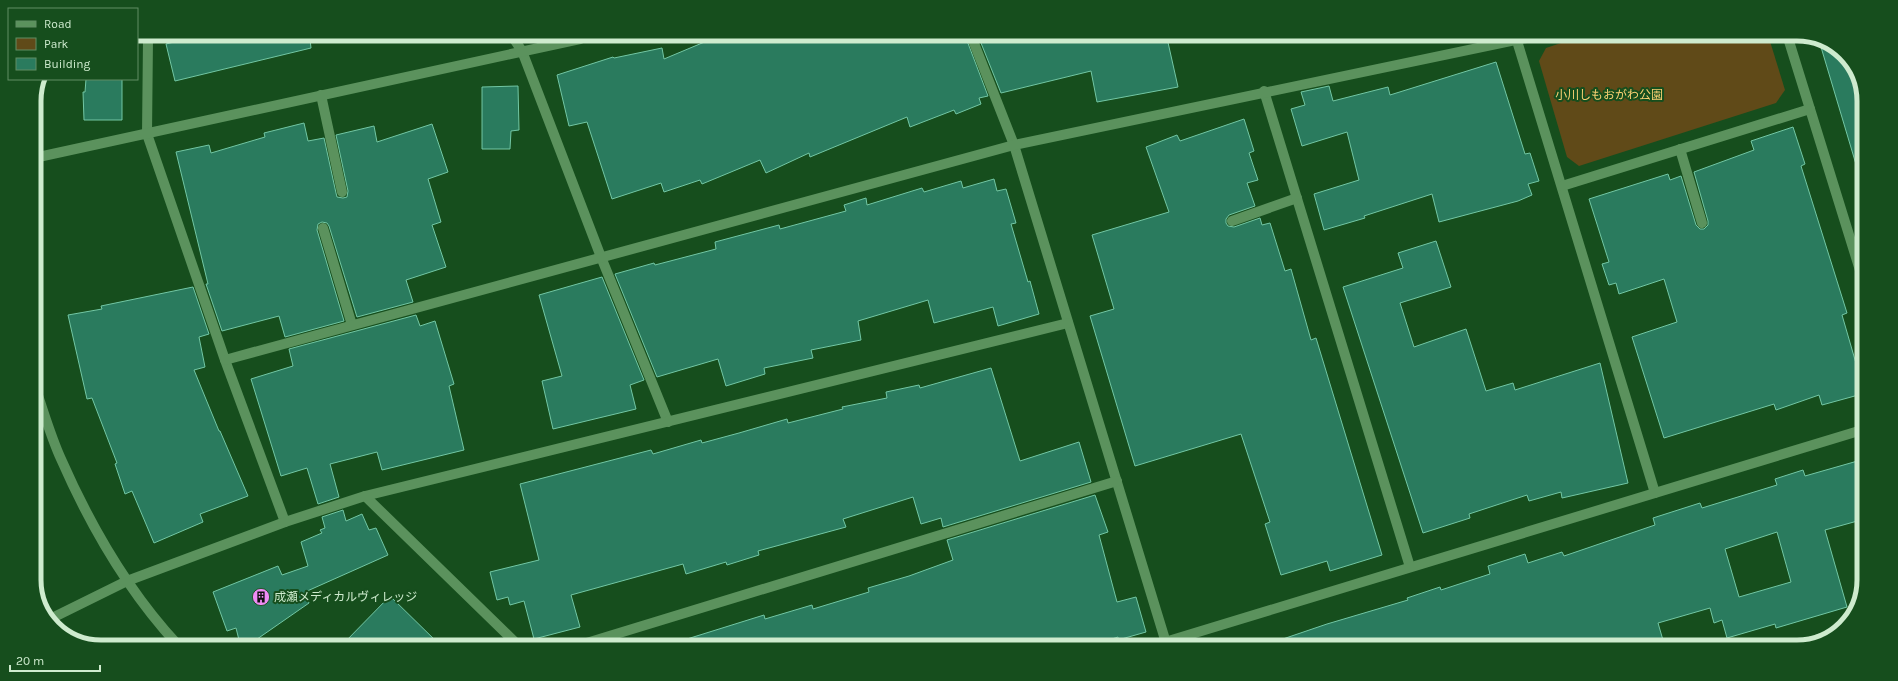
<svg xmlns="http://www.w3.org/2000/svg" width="1898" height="681" font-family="Karla,'Noto Sans JP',sans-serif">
	<rect width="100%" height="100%" fill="#164e1d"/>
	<!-- green -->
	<path fill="#604a18" d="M1576,38H1769L1785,90L1776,103L1579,166L1567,157L1539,61L1546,48Z"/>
	<!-- building -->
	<g fill="#2a7b5e" stroke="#72c7a4" fill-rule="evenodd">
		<path d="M1818,37L1850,60L1864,96L1863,170L1858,171Z"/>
		<path d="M714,38H966L988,96L979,98L981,104L956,114L954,110L910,127L907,117L810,157L809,153L766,173L760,160L702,184L700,180L664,192L661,183L612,199L587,122L569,126L557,75L613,57L614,58L662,48L664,59Z"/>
		<path d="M979,38H1167L1178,87L1097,102L1091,71L1001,93Z"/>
		<path d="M186,39H310L311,48L175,81L166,44Z"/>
		<path d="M1496,62L1525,154L1530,153L1539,181L1528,184L1532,195L1518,201L1439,222L1432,194L1364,216L1365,218L1324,230L1314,194L1359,180L1347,132L1302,146L1291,109L1305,105L1301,92L1329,86L1333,101L1388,87L1390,95Z"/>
		<path d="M86,79H122V120H84L83,92H85Z"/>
		<path d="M518,86L519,130L511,131L510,149H482V87Z"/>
		<path d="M1244,119L1254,151L1249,153L1258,180L1247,183L1255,206L1229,215L1226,219V223L1228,226L1234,227L1260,218L1262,225L1270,223L1285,271L1291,269L1311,340L1316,338L1382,555L1330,571L1327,561L1281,575L1265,524L1270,522L1241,434L1135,466L1090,316L1114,309L1092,235L1169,212L1146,147L1177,135L1180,141Z"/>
		<path d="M304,123L308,141L324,138L336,193L337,197L343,198L347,197L348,191L336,135L374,126L377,142L432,124L448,172L428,179L441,222L432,225L446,267L406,280L413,302L357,317L329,226L327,223L322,222L318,224L317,230L344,321L285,337L279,316L222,331L206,284H208L176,152L209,145L211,153L265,137L264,133Z"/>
		<path d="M1793,127L1805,164L1801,166L1847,313L1842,315L1862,384V394L1822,405L1819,395L1776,410L1774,404L1664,438L1632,337L1677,322L1664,279L1619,294L1616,283L1609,285L1602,264L1609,262L1589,199L1668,174L1670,180L1681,176L1696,225L1700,229H1704L1708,225V221L1694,172L1754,150L1751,141Z"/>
		<path d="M994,179L997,191L1006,189L1016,223L1011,224L1028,282L1030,281L1039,314L998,326L993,307L934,323L928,300L858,321L861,340L811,350L813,358L764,368L765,374L726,386L718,359L657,377L615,274L654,263L655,265L716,249L715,242L779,225L780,229L846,211L844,205L866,198L867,205L922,188L924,192L961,181L963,188Z"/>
		<path d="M1436,241L1451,287L1400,303L1414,347L1466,329L1486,391L1513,383L1515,390L1600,363L1628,483L1562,498L1561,492L1529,501L1527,495L1469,514L1470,518L1423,533L1343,287L1403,268L1398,253Z"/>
		<path d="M602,277L644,380L630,385L636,409L553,429L542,381L562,376L539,295Z"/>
		<path d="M193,287L209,334L199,337L205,367L194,370L219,431H220L248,496L200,514L203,522L154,543L132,491L125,494L115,464L117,463L92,398L87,399L68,315L102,309L101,306Z"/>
		<path d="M416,315L420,326L435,321L454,384L449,386L464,450L382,470L377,452L330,464L339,497L318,504L307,468L281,476L251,379L293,366L289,349Z"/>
		<path d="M991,368L1020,461L1079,442L1091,482L943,527L941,518L921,524L913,497L843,519L846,527L758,551L759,555L727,565L726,562L686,574L683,564L571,595L580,627L534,639L524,601L510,605L508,597L497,600L490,572L539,560L520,484L651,450L653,454L701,440L702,443L739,433L787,419L788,423L843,409L842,407L887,398L886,392L919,385L920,388Z"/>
		<path d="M1861,460V520L1825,530L1847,607L1776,628L1775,624L1727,638L1722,620L1714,623L1710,608L1658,623L1665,647L1275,646L1274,642L1327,624L1408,600L1407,598L1440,587L1441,590L1490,574L1488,566L1525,554L1528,563L1562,552L1564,556L1655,525L1653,518L1700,503L1702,508L1777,485L1775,479L1803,470L1805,476ZM1777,532L1791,582L1739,597L1725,549Z"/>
		<path d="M1095,495L1108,532L1099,535L1117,602L1136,597L1146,632L1118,640V637L1090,646L688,645L687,639L764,615L765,619L812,605L813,609L869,592L868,588L909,576L953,560L947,540Z"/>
		<path d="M343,510L346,521L362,514L369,530L376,528L388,555L305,592L309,603L250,644H240L236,628L227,631L213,592L278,566L282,575L308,566L301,542L322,533L320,530L325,528L322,517Z"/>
		<path d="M390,596L439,644H343Z"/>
	</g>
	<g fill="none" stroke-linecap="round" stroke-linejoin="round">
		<!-- lane -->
		<g stroke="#5b925d" stroke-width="10">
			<path d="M321,95L342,192"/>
			<path d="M1232,221L1297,198"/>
			<path d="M323,228L352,325"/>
		</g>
		<!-- street -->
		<g stroke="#5b925d" stroke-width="10">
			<path d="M972,38L1014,145L1167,646"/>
			<path d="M1788,38L1863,280"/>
			<path d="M148,39L147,134L225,360L285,522"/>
			<path d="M514,39L522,51L601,257L668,422"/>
			<path d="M1517,41L1655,493"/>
			<path d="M1264,91L1410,567"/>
			<path d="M1680,149L1702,223"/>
			<path d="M1562,186L1810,109"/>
			<path d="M225,360L1014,145L1526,38"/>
			<path d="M365,496L517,644"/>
			<path d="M48,620L127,581L285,522L365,496L1068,323"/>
			<path d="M580,645L1117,481"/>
			<path d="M1152,646L1862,430"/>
		</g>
		<!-- secondary -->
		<g stroke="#5b925d" stroke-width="10">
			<path d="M34,158L580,39"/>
			<path d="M34,384C43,409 50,435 61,459C90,525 127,590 177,644"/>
			<path d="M1793,647L1838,633"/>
		</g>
	</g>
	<!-- icons -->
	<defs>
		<symbol id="building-disc" viewBox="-11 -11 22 22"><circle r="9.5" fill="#f08bf5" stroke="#164e1d"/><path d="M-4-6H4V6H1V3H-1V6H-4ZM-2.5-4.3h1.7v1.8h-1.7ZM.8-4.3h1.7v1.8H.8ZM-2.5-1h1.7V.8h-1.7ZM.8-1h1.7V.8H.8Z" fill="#111"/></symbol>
	</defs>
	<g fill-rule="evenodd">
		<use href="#building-disc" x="251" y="587" width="20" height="20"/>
	</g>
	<g text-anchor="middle" stroke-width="4" stroke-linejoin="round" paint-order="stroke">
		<!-- park labels -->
		<g font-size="12" fill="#fad073" stroke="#164e1d">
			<text x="1609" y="99">小川しもおがわ公園</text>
		</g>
		<!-- poi labels -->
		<g font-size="12" fill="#ceebce" stroke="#164e1d" text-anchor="start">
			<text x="274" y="601">成瀬メディカルヴィレッジ</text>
		</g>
	</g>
	<!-- crop -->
	<path d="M0 0H1898V681H0ZM101 41H1797A60 60 0 0 1 1857 101V580A60 60 0 0 1 1797 640H101A60 60 0 0 1 41 580V101A60 60 0 0 1 101 41Z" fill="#164e1d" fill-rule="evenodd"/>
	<path fill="none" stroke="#ceebce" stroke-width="5" d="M101 41H1797A60 60 0 0 1 1857 101V580A60 60 0 0 1 1797 640H101A60 60 0 0 1 41 580V101A60 60 0 0 1 101 41Z"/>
	<!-- legend -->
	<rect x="8" y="8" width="130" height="72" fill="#164e1d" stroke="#608d64"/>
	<rect x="16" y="21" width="20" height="6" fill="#5b925d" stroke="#608d64"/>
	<text x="44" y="28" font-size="12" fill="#ceebce">Road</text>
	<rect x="16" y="38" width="20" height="12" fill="#604a18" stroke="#608d64"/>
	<text x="44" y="48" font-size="12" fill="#ceebce">Park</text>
	<rect x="16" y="58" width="20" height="12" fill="#2a7b5e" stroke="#608d64"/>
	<text x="44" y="68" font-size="12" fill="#ceebce">Building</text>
	<!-- scale -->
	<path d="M10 665v6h90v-6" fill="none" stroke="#ceebce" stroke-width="2"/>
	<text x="16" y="665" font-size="12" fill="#ceebce" stroke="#164e1d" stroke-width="3" paint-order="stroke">20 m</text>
</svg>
